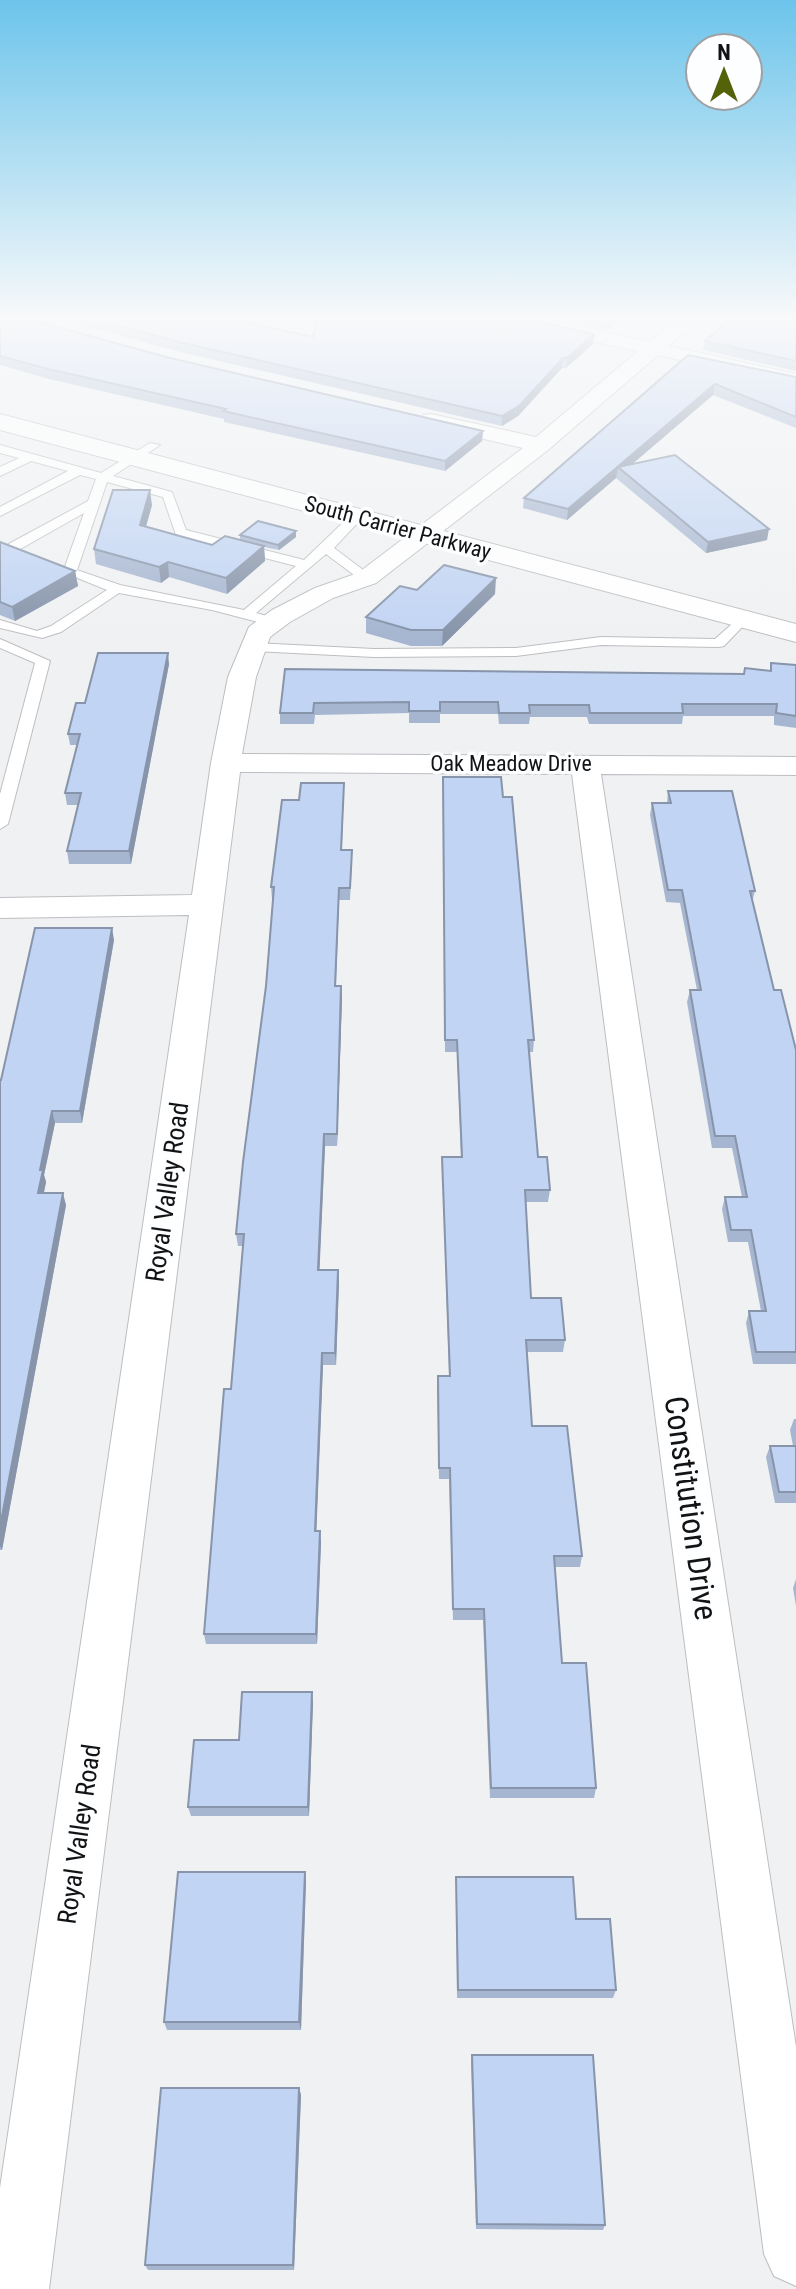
<svg xmlns="http://www.w3.org/2000/svg" width="796" height="2289" font-family="'Roboto Condensed',sans-serif">
	<rect width="100%" height="100%" fill="#eff1f3"/>
	<g fill="none" stroke-linecap="round" stroke-linejoin="round">
		<defs>
			<g id="service">
				<path d="M150,443L160,445L113,476L172,492L186,530L304,560L354,512H362V518L334,548L374,578L362,581L326,554L256,613L278,619V625L273,626L212,610L119,593L61,632L42,638L0,628V620L37,631L51,626L107,590L63,572L84,513L15,552H5V546L88,501L96,479L80,475L0,516V507L68,471L31,461L0,476V467L19,458L0,453V445L101,473ZM107,482L163,497L176,535L296,566L244,610L120,585L77,570Z"/>
				<path d="M741,616L748,620L746,623L724,646L719,647L601,645L516,656L374,657L252,651L245,647L252,643L374,649L516,648L601,637L715,639Z"/>
				<path d="M0,639L50,661L8,824L0,829V794L35,663L0,648Z"/>
			</g>
			<path id="minor" d="M496,316H532L650,342L680,316H702L669,346L796,374V386L658,355L548,450L376,583L333,598L290,622L270,637L256,677L242,754L796,757V775L601,774L796,2047V2286L774,2276L764,2254L572,774L240,772L49,2289H0V2188L189,915L0,918V898L192,895L211,763L228,677L249,627L272,610L315,588L358,573L523,448L423,425L420,420L423,415L431,414L536,437L638,351L506,322Z"/>
			<path id="secondary" d="M0,414L796,624V642L0,430Z"/>
		</defs>
		<!-- service casing -->
		<use href="#service" stroke="#bdbec1" stroke-width="2"/>
		<!-- minor casing -->
		<use href="#minor" stroke="#bdbec1" stroke-width="2"/>
		<!-- secondary casing -->
		<use href="#secondary" stroke="#bdbec1" stroke-width="2"/>
		<!-- service -->
		<use href="#service" fill="#fff" fill-rule="evenodd"/>
		<!-- minor -->
		<use href="#minor" fill="#fff" fill-rule="evenodd"/>
		<!-- secondary -->
		<use href="#secondary" fill="#fff" fill-rule="evenodd"/>
	</g>
	<!-- wall -->
	<g fill="#a6b6d1">
		<path d="M0,316L166,357L483,431L482,441L445,471L224,422V419L49,379L0,365Z"/>
		<path d="M49,316H219L313,337L594,334L593,344L566,368H562L518,416L502,426L180,352Z"/>
		<path d="M545,316H623L608,330Z"/>
		<path d="M796,316V371L703,350L705,341Z"/>
		<path d="M688,355L796,377V428L713,395L632,464L767,540L706,553L616,478L567,520L523,508L524,498Z"/>
		<path d="M152,505L146,527L212,545L240,540V535L296,537L279,550L264,547L265,561L227,594L169,577L161,583L96,564L94,549Z"/>
		<path d="M0,542L75,571L78,586L15,621L0,615Z"/>
		<path d="M495,594L442,646H411L366,633V617Z"/>
		<path d="M771,663L796,665V728L774,725V716H683L682,724H589L587,717H530L529,724H499L498,714H440V723H409V713L315,715L314,724H280V713L285,669L744,674L745,668L770,671Z"/>
		<path d="M169,664L131,864H69L67,851L78,805H67L65,793L77,745H70L68,734L85,703Z"/>
		<path d="M443,777L503,797L534,1040L533,1052H529L538,1157L550,1190L548,1202H526L531,1298L565,1340L563,1352H527L532,1426L582,1556L580,1567H555L562,1663L596,1788L594,1798H490L483,1620H453L449,1479H439L437,1388L438,1376H449L442,1157H461L457,1052H445Z"/>
		<path d="M344,783L342,850H352V862L350,900H339L336,986L342,998L337,1146H325L319,1270H338L339,1282L336,1365H323L316,1531L321,1542L317,1644H206L204,1634L231,1389L243,1246H238L236,1234L266,986L273,899H272L271,887L299,800Z"/>
		<path d="M668,791L755,891L752,902L774,990L796,1050V1364H753L746,1323L749,1311H761L748,1242H728L722,1209L725,1197H742L732,1148H712L687,1002L690,990H697L680,903L666,902L650,815L652,803H667Z"/>
		<path d="M114,940L82,1123H55L44,1175L46,1182L44,1193L66,1205L2,1550H0V1080Z"/>
		<path d="M794,1419H796V1503H775L766,1457L770,1446H793L790,1430Z"/>
		<path d="M796,1579V1606L793,1588Z"/>
		<path d="M313,1702L309,1816H191L188,1807L239,1740Z"/>
		<path d="M456,1877L576,1919L616,1990L613,1998H457Z"/>
		<path d="M306,1880L301,2030H167L164,2022Z"/>
		<path d="M472,2055L605,2225L603,2230L476,2229L471,2062Z"/>
		<path d="M299,2088L301,2095L294,2270H148L145,2265Z"/>
	</g>
	<!-- shaded-wall -->
	<g fill="#8794aa">
		<path d="M614,316H623L608,330L609,320Z"/>
		<path d="M594,334L593,344L566,368L567,358Z"/>
		<path d="M563,358L562,368L518,416L502,426V416Z"/>
		<path d="M715,384L713,395L623,472L618,467L616,478L567,520L568,509Z"/>
		<path d="M483,431L482,441L445,471V461Z"/>
		<path d="M150,490L152,505L142,540L140,525Z"/>
		<path d="M769,529L767,540L706,553L708,542Z"/>
		<path d="M296,531V537L279,550L278,545Z"/>
		<path d="M264,546L265,561L227,594L226,578Z"/>
		<path d="M168,562L169,577L161,583L159,567Z"/>
		<path d="M75,571L78,586L15,621L12,607Z"/>
		<path d="M496,578L495,594L442,646L443,630Z"/>
		<path d="M168,653L169,664L131,864L129,851Z"/>
		<path d="M339,888V900L335,998V986Z"/>
		<path d="M112,928L114,940L82,1123L80,1111Z"/>
		<path d="M341,986L342,998L337,1146V1134Z"/>
		<path d="M52,1111L55,1123L44,1175L46,1182L41,1205L38,1193L40,1170Z"/>
		<path d="M324,1134L325,1146L319,1282L318,1270Z"/>
		<path d="M63,1193L66,1205L2,1550L0,1546V1527Z"/>
		<path d="M338,1270L339,1282L336,1365L335,1353Z"/>
		<path d="M322,1353L323,1365L316,1542L315,1531Z"/>
		<path d="M320,1531L321,1542L317,1644L316,1634Z"/>
		<path d="M312,1692L313,1702L309,1816L308,1807Z"/>
		<path d="M305,1872L306,1880L301,2030L299,2022Z"/>
		<path d="M299,2088L301,2095L294,2270L293,2265Z"/>
	</g>
	<!-- building -->
	<g fill="#c1d4f3" stroke="#8794aa" stroke-width="2">
		<path d="M0,316H17L166,357L483,431L445,461L223,411L226,409L48,369L0,356Z"/>
		<path d="M83,316H219L313,337L318,316H511L594,334L567,358H563L519,406L502,416L179,342Z"/>
		<path d="M590,316H614L609,320Z"/>
		<path d="M733,316H796V361L705,341Z"/>
		<path d="M688,355L796,377V417L715,384L568,509L524,498Z"/>
		<path d="M675,455L769,529L708,542L618,467Z"/>
		<path d="M113,490H150L140,525L212,545L225,536L264,546L226,578L168,562L159,567L94,549Z"/>
		<path d="M258,521L296,531L278,545L240,535Z"/>
		<path d="M0,542L75,571L12,607L0,602Z"/>
		<path d="M444,565L496,578L443,630H411L366,617L400,586L417,590Z"/>
		<path d="M98,653H168L129,851H67L81,793H65L80,734H68L76,703H85Z"/>
		<path d="M771,663L796,665V716L776,713L777,704H682L683,713H590L589,705H529L530,713H499L498,702H440V711H409V702L314,703L313,713H280L285,669L744,674L745,668L771,671Z"/>
		<path d="M443,777H501L503,797H512L534,1040H528L538,1157H547L550,1190H525L531,1298H561L565,1340H526L532,1426H567L582,1556H554L562,1663H586L596,1788H491L484,1609H453L450,1468H439L438,1376H450L442,1157H462L457,1040H445Z"/>
		<path d="M301,783H344L341,850H352L350,888H339L335,986H341L337,1134H324L318,1270H338L335,1353H322L315,1531H320L316,1634H204L224,1389H231L244,1234H236L243,1162L266,986L274,887H271L282,800H299Z"/>
		<path d="M668,791H732L755,891H750L774,990H781L796,1050V1352H756L749,1311H766L751,1230H731L725,1197H747L735,1136H715L690,990H701L682,890H668L652,803H671Z"/>
		<path d="M35,928H112L80,1111H52L40,1170H43L38,1193H63L0,1527V1080H1Z"/>
		<path d="M770,1446H796V1492H779Z"/>
		<path d="M242,1692H312L308,1807H188L194,1740H239Z"/>
		<path d="M178,1872H305L299,2022H164Z"/>
		<path d="M456,1877H573L576,1919H610L616,1990H458Z"/>
		<path d="M472,2055H593L605,2225L477,2224Z"/>
		<path d="M161,2088H299L293,2265H145Z"/>
	</g>
	<!-- sky -->
	<linearGradient id="sky" x2="0" y2="1"><stop stop-color="#6cc4eb"/><stop offset="0.5" stop-color="#f8f9fa"/><stop offset="1" stop-color="#f8f9fa" stop-opacity="0"/></linearGradient>
	<rect width="796" height="636" fill="url(#sky)"/>
	<g text-anchor="middle" stroke-width="7" stroke-linejoin="round" paint-order="stroke">
		<!-- far-street labels -->
		<g font-size="22" fill="#131314" stroke="#fdfeff">
			<text transform="translate(398 527) rotate(15)" y="8">South Carrier Parkway</text>
			<text x="511" y="771">Oak Meadow Drive</text>
		</g>
		<!-- street labels -->
		<g font-size="26" fill="#131314" stroke="#fdfeff">
			<text transform="translate(167 1192) rotate(-82)" y="9">Royal Valley Road</text>
			<text transform="translate(79 1834) rotate(-82)" y="9">Royal Valley Road</text>
		</g>
		<!-- near-street labels -->
		<g font-size="32" fill="#131314" stroke="#fdfeff">
			<text transform="translate(691 1508) rotate(82)" y="11">Constitution Drive</text>
		</g>
	</g>
	<!-- north arrow -->
	<g transform="translate(724 72)"><circle r="38" fill="#fdfeff" stroke="#9fa0a1" stroke-width="2"/>
	<path d="M0-6L14 30L0 20L-14 30Z" fill="#546309"/>
	<text y="-12" font-size="22" font-weight="bold" text-anchor="middle" fill="#131314">N</text>
	</g>
</svg>
